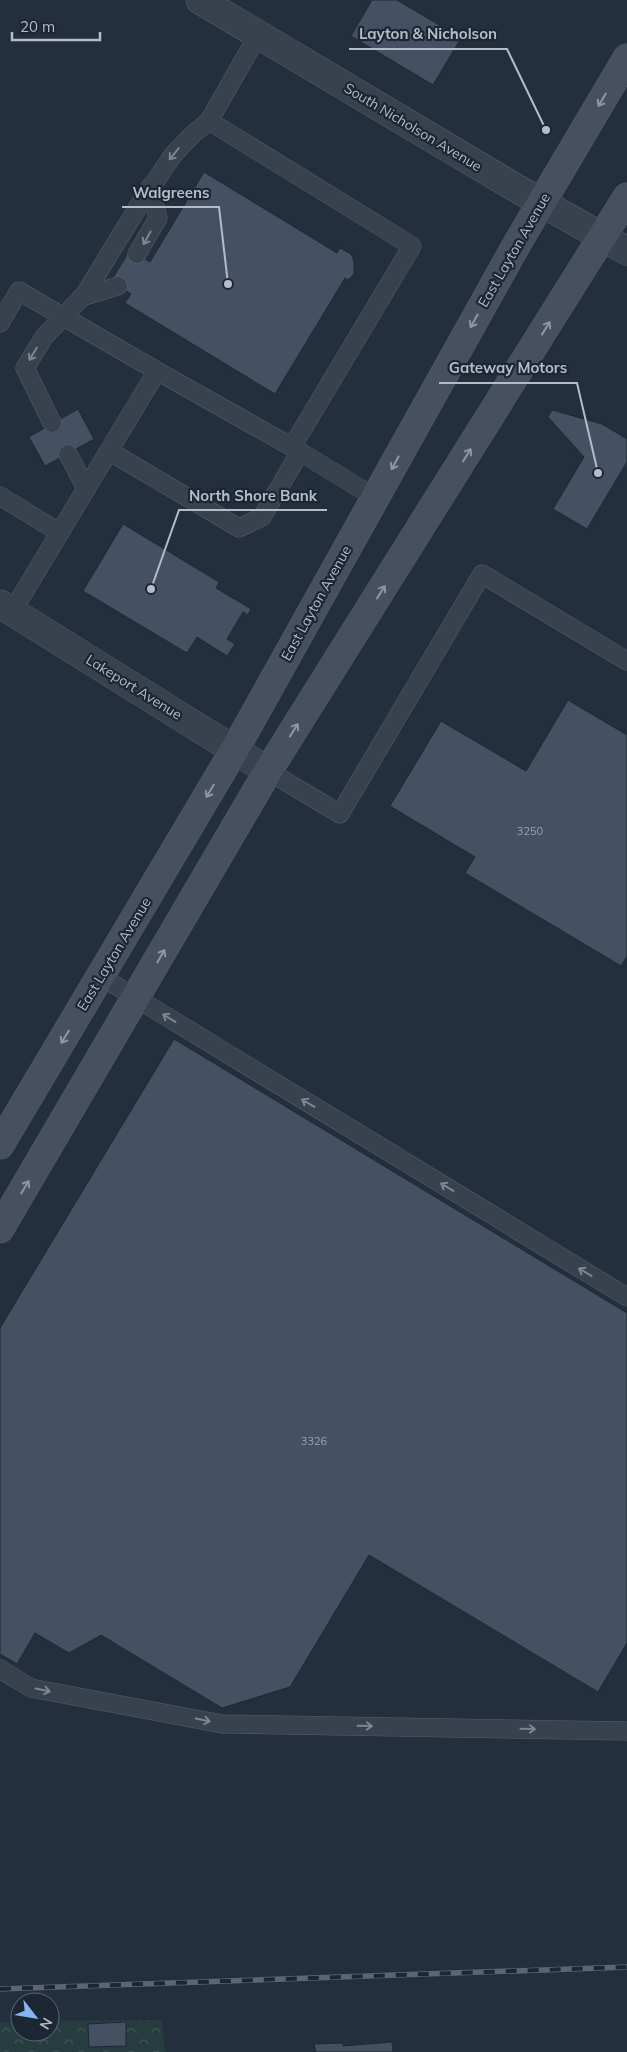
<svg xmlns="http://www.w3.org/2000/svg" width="627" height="2052" font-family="Mulish,sans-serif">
	<defs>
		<pattern id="forest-crowns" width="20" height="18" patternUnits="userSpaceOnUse" patternTransform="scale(1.25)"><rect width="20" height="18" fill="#263c3f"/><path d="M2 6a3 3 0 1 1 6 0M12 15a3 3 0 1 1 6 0" fill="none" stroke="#435659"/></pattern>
	</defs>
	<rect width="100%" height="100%" fill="#242f3e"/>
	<!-- forest -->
	<path fill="url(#forest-crowns)" d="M162,2020L165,2052H0V2022H20V2032H50V2021Z"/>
	<!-- building -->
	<g fill="#455162" stroke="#1f2835">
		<path d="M372,0H397L461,38L433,85L351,36Z"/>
		<path d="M204,172L337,253L340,248L351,254L354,261V274L348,280L345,278L275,394L125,303L131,294L111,281L130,250L150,262Z"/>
		<path d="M78,409L94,439L45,466L29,437Z"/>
		<path d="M552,410L602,424L627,439V462L587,529L553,509L584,457L548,417Z"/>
		<path d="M123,524L219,582L216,588L251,609L248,615L243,612L227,639L235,644L227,656L197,637L187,653L83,591Z"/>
		<path d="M568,700L627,735V956L621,966L465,873L475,857L390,806L441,721L526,771Z"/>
		<path d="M174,1039L627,1313V1643L598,1692L369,1555L290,1687L222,1708L101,1635L69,1653L35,1633L17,1664L0,1654V1328Z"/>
		<path d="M126,2022V2046L89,2047L88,2024Z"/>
		<path d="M392,2042L393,2052H316L314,2044L343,2043V2046Z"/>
	</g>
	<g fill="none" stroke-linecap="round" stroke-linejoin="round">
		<defs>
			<g id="service">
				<path d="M258,35L209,121L412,246L292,447L376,498"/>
				<path d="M137,254L158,218L150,187"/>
				<path d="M82,297L118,286"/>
				<path d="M0,323L19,291L157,371"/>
				<path d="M52,423L25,368L44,337L85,294L138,207L173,155L193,134L209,121"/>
				<path d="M109,451L239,528L262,517L300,452"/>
				<path d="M68,454L86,488"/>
				<path d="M0,496L60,533"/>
				<path d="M12,612L157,371L292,447"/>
				<path d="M268,771L340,814L482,574L627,661"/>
				<path d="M100,976L627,1297"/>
				<path d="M0,1669L31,1688L222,1724L627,1731"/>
			</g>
			<g id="minor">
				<path d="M200,0L516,188L627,251"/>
				<path d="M0,604L268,771"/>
			</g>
			<g id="secondary">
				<path d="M0,1145L235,749L518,242L627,58"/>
				<path d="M0,1229L268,771L627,197"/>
			</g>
		</defs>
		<!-- service casing -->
		<use href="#service" stroke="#565f6c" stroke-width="19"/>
		<!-- minor casing -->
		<use href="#minor" stroke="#565f6c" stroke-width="29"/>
		<!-- secondary casing -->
		<use href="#secondary" stroke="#565f6c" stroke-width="29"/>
		<!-- service -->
		<use href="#service" stroke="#38414e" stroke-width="18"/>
		<!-- minor -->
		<use href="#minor" stroke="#38414e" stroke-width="28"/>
		<!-- secondary -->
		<use href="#secondary" stroke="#465061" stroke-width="28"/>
		<defs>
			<path id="rail" d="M0,1989L627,1967"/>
		</defs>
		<!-- rail casing -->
		<use href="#rail" stroke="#5a6575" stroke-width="5.5"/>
		<!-- rail -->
		<use href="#rail" stroke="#1d2633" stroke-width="4" stroke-dasharray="11" stroke-linecap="butt"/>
	</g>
	<!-- one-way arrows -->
	<defs><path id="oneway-shaft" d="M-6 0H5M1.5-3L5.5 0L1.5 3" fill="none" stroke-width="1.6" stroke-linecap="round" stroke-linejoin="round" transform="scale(1.25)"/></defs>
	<g stroke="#8e96a5">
		<use href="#oneway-shaft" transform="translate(602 100) rotate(121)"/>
		<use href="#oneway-shaft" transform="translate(474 321) rotate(119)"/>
		<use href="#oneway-shaft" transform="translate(546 328) rotate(-58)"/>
		<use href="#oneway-shaft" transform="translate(467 455) rotate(-58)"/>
		<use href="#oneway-shaft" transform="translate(395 463) rotate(119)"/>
		<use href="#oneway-shaft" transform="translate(381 592) rotate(-58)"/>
		<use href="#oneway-shaft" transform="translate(294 730) rotate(-58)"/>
		<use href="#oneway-shaft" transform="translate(210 791) rotate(121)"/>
		<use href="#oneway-shaft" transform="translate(161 956) rotate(-60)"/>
		<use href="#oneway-shaft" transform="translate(65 1037) rotate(121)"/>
		<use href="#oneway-shaft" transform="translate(25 1187) rotate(-59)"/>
	</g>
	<g stroke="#7c8592">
		<use href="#oneway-shaft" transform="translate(174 154) rotate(129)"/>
		<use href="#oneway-shaft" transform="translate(147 238) rotate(119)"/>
		<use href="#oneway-shaft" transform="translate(33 354) rotate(121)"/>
		<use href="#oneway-shaft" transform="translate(169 1018) rotate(-149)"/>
		<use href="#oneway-shaft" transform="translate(308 1103) rotate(-149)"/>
		<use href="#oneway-shaft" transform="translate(447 1187) rotate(-149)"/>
		<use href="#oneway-shaft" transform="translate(585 1272) rotate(-149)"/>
		<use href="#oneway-shaft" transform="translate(43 1690) rotate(11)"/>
		<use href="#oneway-shaft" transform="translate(203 1720) rotate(11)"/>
		<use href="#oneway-shaft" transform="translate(365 1726) rotate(1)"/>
		<use href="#oneway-shaft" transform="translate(528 1729) rotate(1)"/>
	</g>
	<g text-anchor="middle" stroke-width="4.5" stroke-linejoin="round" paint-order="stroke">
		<!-- number labels -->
		<g font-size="11" fill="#98a1af">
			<text x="530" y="835">3250</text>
			<text x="314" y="1445">3326</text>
		</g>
		<!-- street labels -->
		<g font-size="14" fill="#b4bcc9" stroke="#1d2633">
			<text transform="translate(413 127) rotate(31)" y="5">South Nicholson Avenue</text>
			<text transform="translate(514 250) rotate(-60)" y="5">East Layton Avenue</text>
			<text transform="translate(316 603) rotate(-61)" y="5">East Layton Avenue</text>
			<text transform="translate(134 687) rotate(32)" y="5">Lakeport Avenue</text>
			<text transform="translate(114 954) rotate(-59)" y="5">East Layton Avenue</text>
		</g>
	</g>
	<!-- callouts -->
	<path fill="none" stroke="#b4bcc9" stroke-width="2" d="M546 130L507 49H349M228 284L219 207H122M598 473L577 383H439M151 589L179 510H327"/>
	<g fill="#b4bcc9" stroke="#1d2633" stroke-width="2">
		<circle cx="546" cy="130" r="5"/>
		<circle cx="228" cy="284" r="5"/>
		<circle cx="598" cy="473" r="5"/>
		<circle cx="151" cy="589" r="5"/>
	</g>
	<g font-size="15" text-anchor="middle" font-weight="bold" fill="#b4bcc9" stroke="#1d2633" stroke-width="4.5" stroke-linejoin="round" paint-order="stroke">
		<text x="428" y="39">Layton &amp; Nicholson</text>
		<text x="171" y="198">Walgreens</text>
		<text x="508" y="373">Gateway Motors</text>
		<text x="253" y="501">North Shore Bank</text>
	</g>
	<!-- north arrow -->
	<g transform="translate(35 2017) rotate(121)"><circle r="24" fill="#1d2633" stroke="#59626f"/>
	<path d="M0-4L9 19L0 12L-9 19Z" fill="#8ab4f8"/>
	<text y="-8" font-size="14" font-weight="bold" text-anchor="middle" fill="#b4bcc9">N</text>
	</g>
	<!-- scale -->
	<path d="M12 32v8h88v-8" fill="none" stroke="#b4bcc9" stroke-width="2.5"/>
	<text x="20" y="32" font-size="15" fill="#b4bcc9" stroke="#1d2633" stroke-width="4" paint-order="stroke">20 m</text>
</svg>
